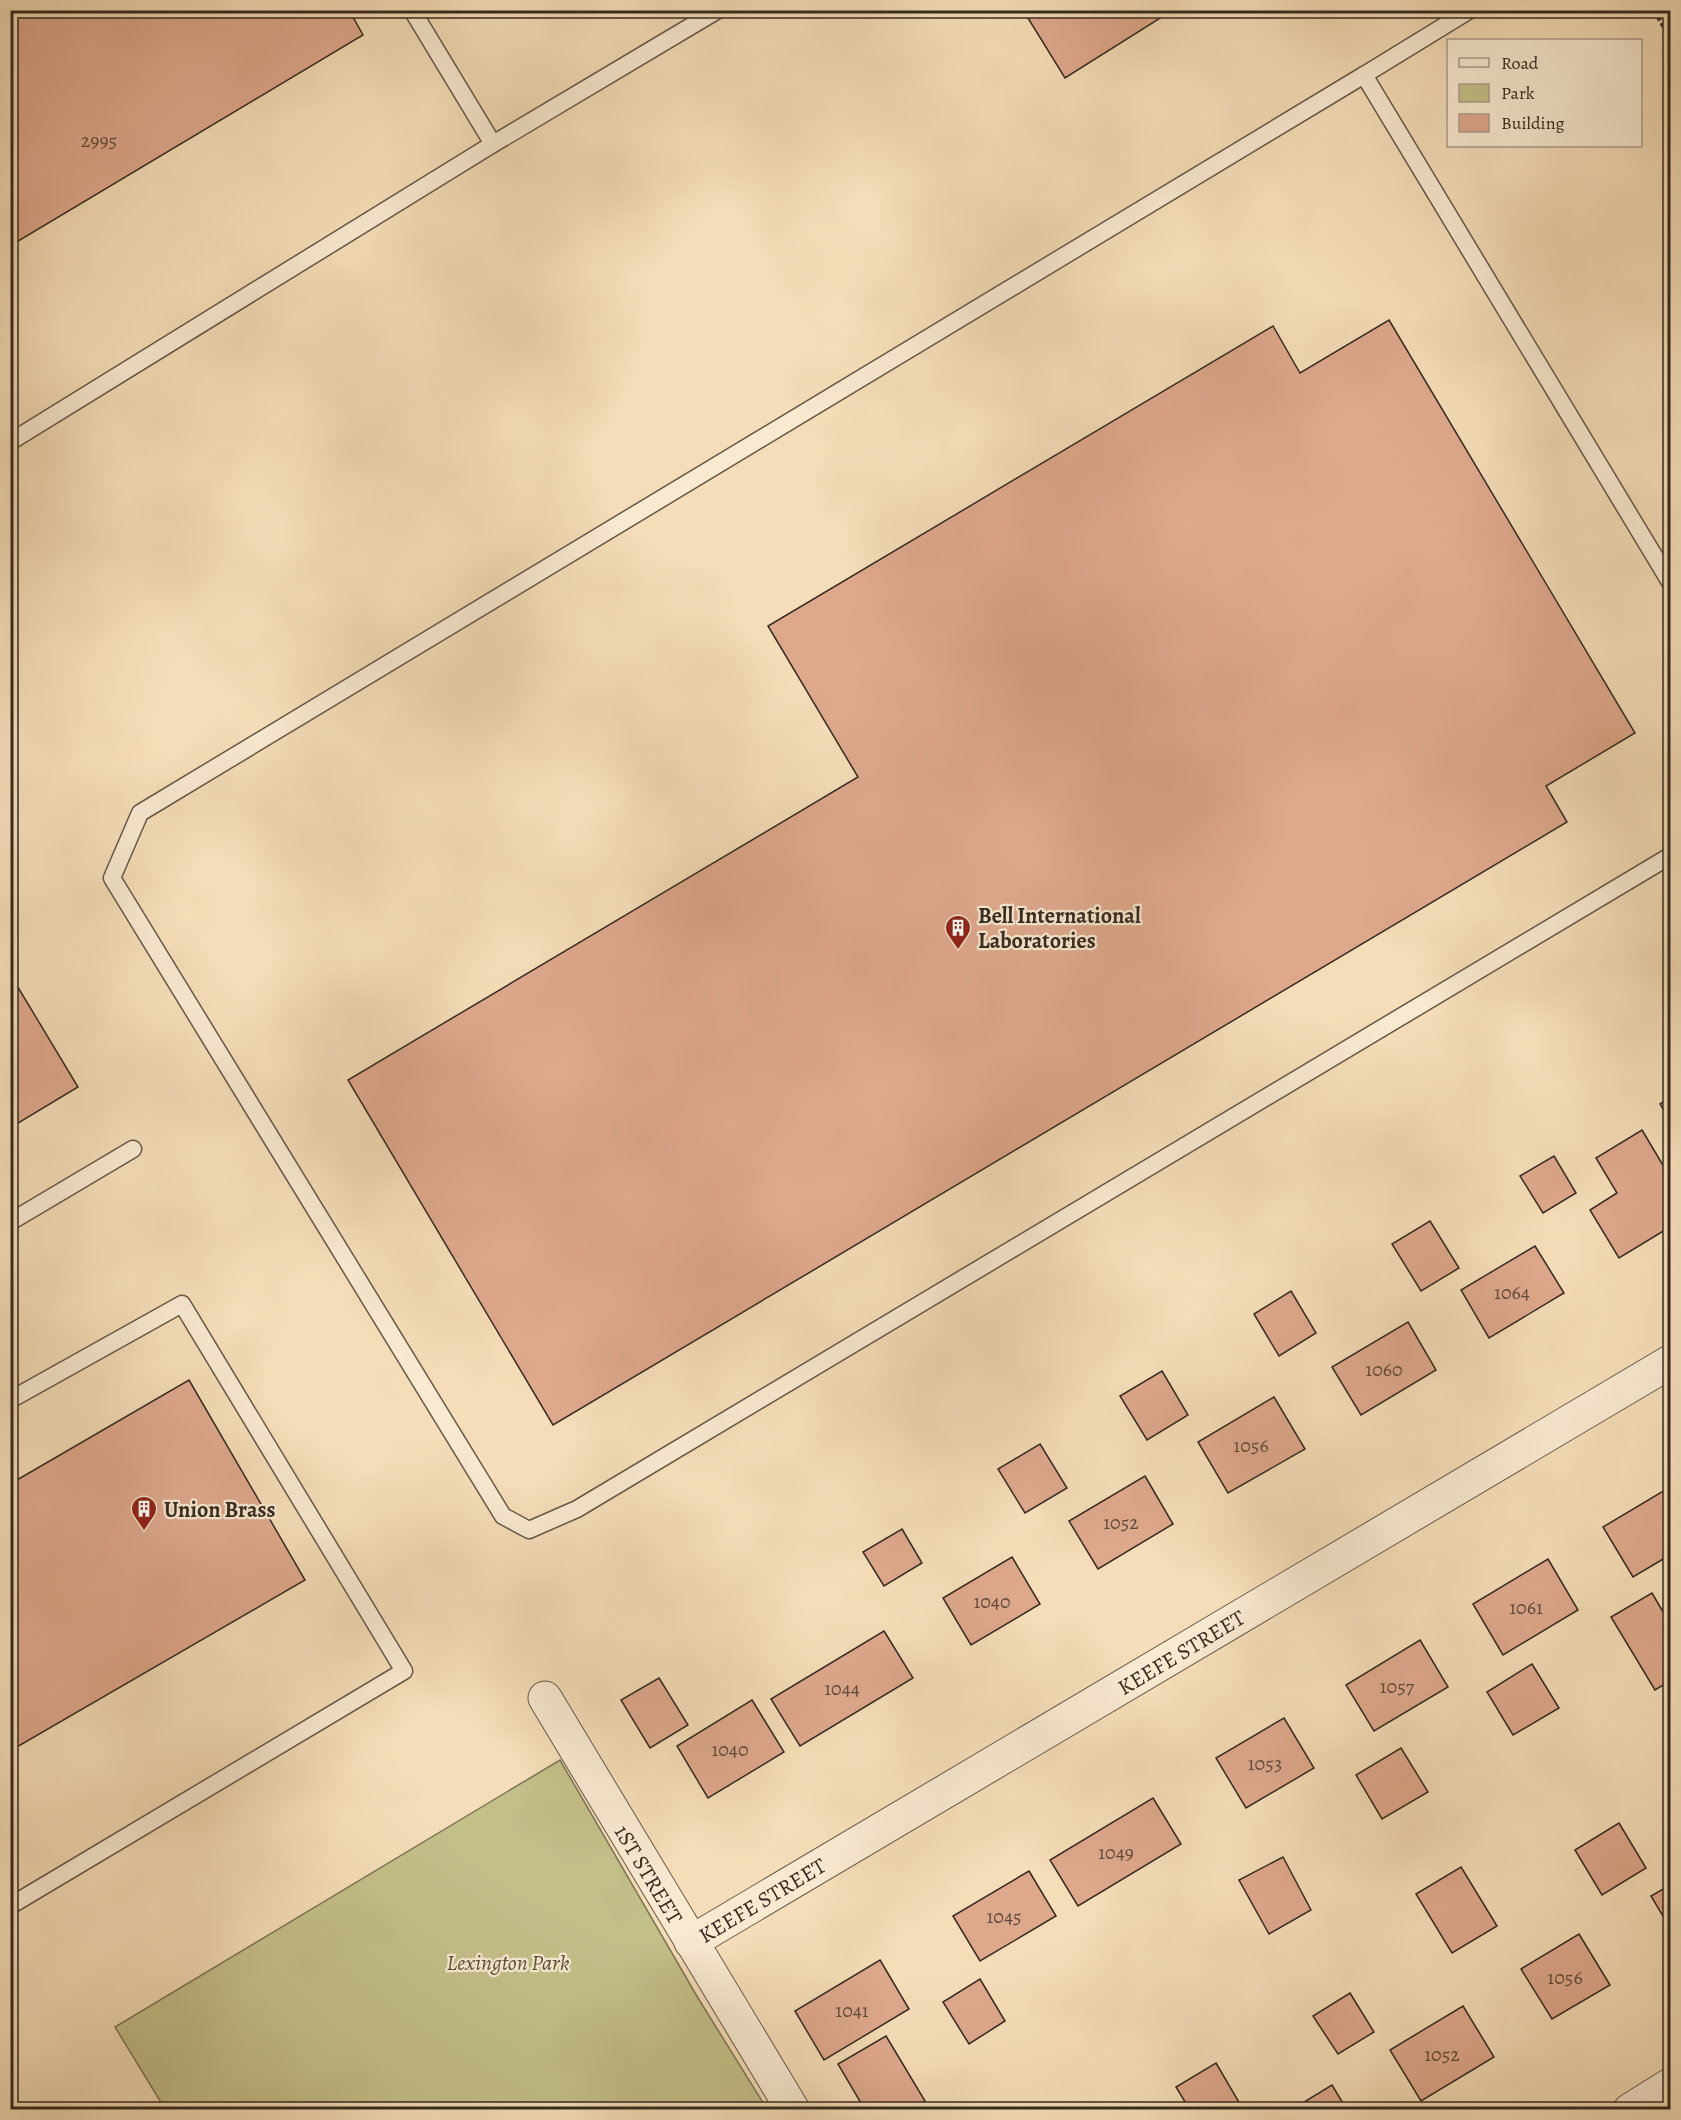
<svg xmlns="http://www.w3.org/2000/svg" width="1681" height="2120" font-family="Alegreya,serif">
	<rect width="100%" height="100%" fill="#f4ddb8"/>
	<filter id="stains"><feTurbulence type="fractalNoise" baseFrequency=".00333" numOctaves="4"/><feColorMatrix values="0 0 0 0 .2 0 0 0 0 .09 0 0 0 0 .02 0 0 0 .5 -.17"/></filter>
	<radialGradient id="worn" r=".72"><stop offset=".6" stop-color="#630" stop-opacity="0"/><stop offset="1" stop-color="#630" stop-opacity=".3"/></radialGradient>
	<!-- green -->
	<path fill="#c3bf89" stroke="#7c7454" stroke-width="1.5" d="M560,1760L698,1998L767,2109H165L115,2027Z"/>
	<!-- building -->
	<g fill="#dea88d" stroke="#362a1f" stroke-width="1.5">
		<path d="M10,10H349L363,35L10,246Z"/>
		<path d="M1023,10H1173L1065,78Z"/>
		<path d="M1389,320L1635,733L1546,786L1567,822L553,1425L348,1080L858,777L768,626L1273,326L1300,373Z"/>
		<path d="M10,974L78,1087L10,1128Z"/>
		<path d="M1670,1097V1121L1660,1104Z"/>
		<path d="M1642,1130L1670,1177V1227L1619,1258L1590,1210L1617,1193L1596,1158Z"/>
		<path d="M1554,1156L1576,1193L1543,1213L1520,1176Z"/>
		<path d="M1430,1221L1459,1268L1421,1291L1392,1244Z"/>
		<path d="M1535,1246L1564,1293L1489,1338L1461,1290Z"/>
		<path d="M1291,1291L1316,1333L1279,1356L1254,1314Z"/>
		<path d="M1408,1322L1436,1370L1361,1415L1332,1367Z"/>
		<path d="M1162,1371L1188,1415L1147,1440L1120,1396Z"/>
		<path d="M189,1380L305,1580L10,1751V1484Z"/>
		<path d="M1274,1397L1305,1449L1228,1493L1198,1442Z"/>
		<path d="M1040,1444L1067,1488L1025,1513L998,1469Z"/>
		<path d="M1145,1476L1173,1524L1098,1569L1069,1521Z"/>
		<path d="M1670,1487V1555L1633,1577L1603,1527Z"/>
		<path d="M902,1529L922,1563L884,1586L863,1552Z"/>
		<path d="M1012,1557L1040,1604L971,1645L943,1598Z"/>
		<path d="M1548,1559L1578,1610L1503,1655L1473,1604Z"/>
		<path d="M1652,1593L1670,1624V1681L1655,1690L1611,1617Z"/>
		<path d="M884,1631L913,1678L800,1746L771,1699Z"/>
		<path d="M1420,1640L1448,1687L1374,1731L1346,1685Z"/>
		<path d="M1532,1664L1559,1708L1513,1735L1487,1692Z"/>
		<path d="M659,1678L688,1725L650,1748L621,1700Z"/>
		<path d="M752,1700L784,1752L708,1798L677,1746Z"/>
		<path d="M1284,1718L1314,1768L1246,1808L1216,1758Z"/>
		<path d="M1401,1748L1428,1792L1382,1819L1356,1775Z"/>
		<path d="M1153,1798L1181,1844L1078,1906L1050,1860Z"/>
		<path d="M1619,1823L1646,1868L1602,1895L1575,1850Z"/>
		<path d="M1283,1857L1311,1910L1269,1934L1239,1880Z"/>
		<path d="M1461,1867L1497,1926L1452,1953L1416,1894Z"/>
		<path d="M1029,1871L1056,1916L980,1961L953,1916Z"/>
		<path d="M1670,1885V1928L1651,1896Z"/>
		<path d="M1579,1934L1610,1985L1552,2019L1521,1969Z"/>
		<path d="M880,1960L909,2009L824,2060L795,2011Z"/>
		<path d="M980,1979L1005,2021L969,2044L943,2002Z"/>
		<path d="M1350,1993L1374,2032L1338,2054L1313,2016Z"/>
		<path d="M1463,2006L1494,2057L1421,2101L1390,2050Z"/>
		<path d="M886,2036L925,2101L910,2110H865L838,2064Z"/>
		<path d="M1216,2063L1240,2104L1231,2110H1190L1176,2087Z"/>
		<path d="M1332,2085L1347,2110H1291Z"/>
	</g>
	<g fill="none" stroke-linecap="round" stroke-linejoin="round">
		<defs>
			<g id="lane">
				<path d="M412,10L493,144L718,10"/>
				<path d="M1470,10L1364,75L1670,582"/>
				<path d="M1364,75L140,813L112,878L503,1516L529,1530L577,1509L1670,856"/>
				<path d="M10,442L493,144"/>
				<path d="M10,1222L133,1149"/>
				<path d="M10,1400L182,1304L404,1671L10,1906"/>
			</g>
			<g id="street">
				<path d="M545,1698L793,2110"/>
				<path d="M691,1942L1670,1362"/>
				<path d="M1630,2110L1670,2085"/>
			</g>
		</defs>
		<!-- lane casing -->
		<use href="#lane" stroke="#665745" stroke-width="19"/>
		<!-- street casing -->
		<use href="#street" stroke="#665745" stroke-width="35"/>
		<!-- path -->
		<path stroke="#362a1f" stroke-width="4" stroke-dasharray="4.5 3" stroke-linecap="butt" d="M1654,10L1670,38"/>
		<!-- lane -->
		<use href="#lane" stroke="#f8e9d1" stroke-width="16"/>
		<!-- street -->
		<use href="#street" stroke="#f8e9d1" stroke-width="33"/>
	</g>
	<!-- icons -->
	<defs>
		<symbol id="building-pin" viewBox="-11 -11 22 30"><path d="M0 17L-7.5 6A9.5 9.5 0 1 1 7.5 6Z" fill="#8f2418" stroke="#f8e9d1"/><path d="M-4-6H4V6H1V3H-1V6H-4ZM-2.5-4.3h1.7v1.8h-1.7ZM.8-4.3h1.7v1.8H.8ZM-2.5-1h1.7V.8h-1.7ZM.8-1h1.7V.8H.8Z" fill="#fff"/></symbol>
	</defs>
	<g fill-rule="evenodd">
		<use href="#building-pin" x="943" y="913" width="30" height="40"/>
		<use href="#building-pin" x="129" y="1494" width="30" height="40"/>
	</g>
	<g text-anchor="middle" stroke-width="4.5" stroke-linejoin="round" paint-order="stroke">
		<!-- number labels -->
		<g font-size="20" fill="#604a3a">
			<text x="99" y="147">2995</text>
			<text x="1512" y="1299">1064</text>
			<text x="1384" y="1376">1060</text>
			<text x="1251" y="1452">1056</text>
			<text x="1121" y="1529">1052</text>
			<text x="992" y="1608">1040</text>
			<text x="1526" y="1614">1061</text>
			<text x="1397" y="1693">1057</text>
			<text x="842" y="1695">1044</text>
			<text x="730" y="1756">1040</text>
			<text x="1265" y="1770">1053</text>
			<text x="1116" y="1859">1049</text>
			<text x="1004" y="1923">1045</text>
			<text x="1565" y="1984">1056</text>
			<text x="852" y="2017">1041</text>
			<text x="1442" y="2061">1052</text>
		</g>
		<!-- poi labels -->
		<g font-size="22" font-weight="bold" fill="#362a1f" stroke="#f8e9d1" text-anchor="start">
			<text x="978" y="923">Bell International<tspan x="978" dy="25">Laboratories</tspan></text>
			<text x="164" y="1517">Union Brass</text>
		</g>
		<!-- street labels -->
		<g font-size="22" fill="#362a1f" stroke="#f8e9d1">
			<text transform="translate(1181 1652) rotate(-31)" y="8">KEEFE STREET</text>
			<text transform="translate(649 1874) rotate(59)" y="8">1ST STREET</text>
			<text transform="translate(762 1900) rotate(-31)" y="8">KEEFE STREET</text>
		</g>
		<!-- park labels -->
		<g font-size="22" font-style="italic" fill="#594f3a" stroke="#f8e9d1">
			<text x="508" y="1970">Lexington Park</text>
		</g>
	</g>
	<!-- margin -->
	<rect width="1681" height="2120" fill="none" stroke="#f4ddb8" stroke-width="36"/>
	<rect x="12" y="12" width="1657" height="2096" fill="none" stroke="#362a1f" stroke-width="3"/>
	<rect x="18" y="18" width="1645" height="2084" fill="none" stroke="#362a1f" stroke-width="1.5"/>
	<!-- legend -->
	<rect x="1447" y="39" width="195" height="108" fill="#f8e9d1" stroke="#aa9d8a" stroke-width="1.5"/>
	<rect x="1459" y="58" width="30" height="9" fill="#f8e9d1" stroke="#aa9d8a" stroke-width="1.5"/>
	<text x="1501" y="69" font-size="18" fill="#362a1f">Road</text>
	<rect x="1459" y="84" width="30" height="18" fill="#c3bf89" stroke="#aa9d8a" stroke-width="1.5"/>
	<text x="1501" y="99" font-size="18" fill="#362a1f">Park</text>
	<rect x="1459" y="114" width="30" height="18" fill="#dea88d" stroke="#aa9d8a" stroke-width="1.5"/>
	<text x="1501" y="129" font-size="18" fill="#362a1f">Building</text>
	<rect width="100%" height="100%" filter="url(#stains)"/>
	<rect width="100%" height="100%" fill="url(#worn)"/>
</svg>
